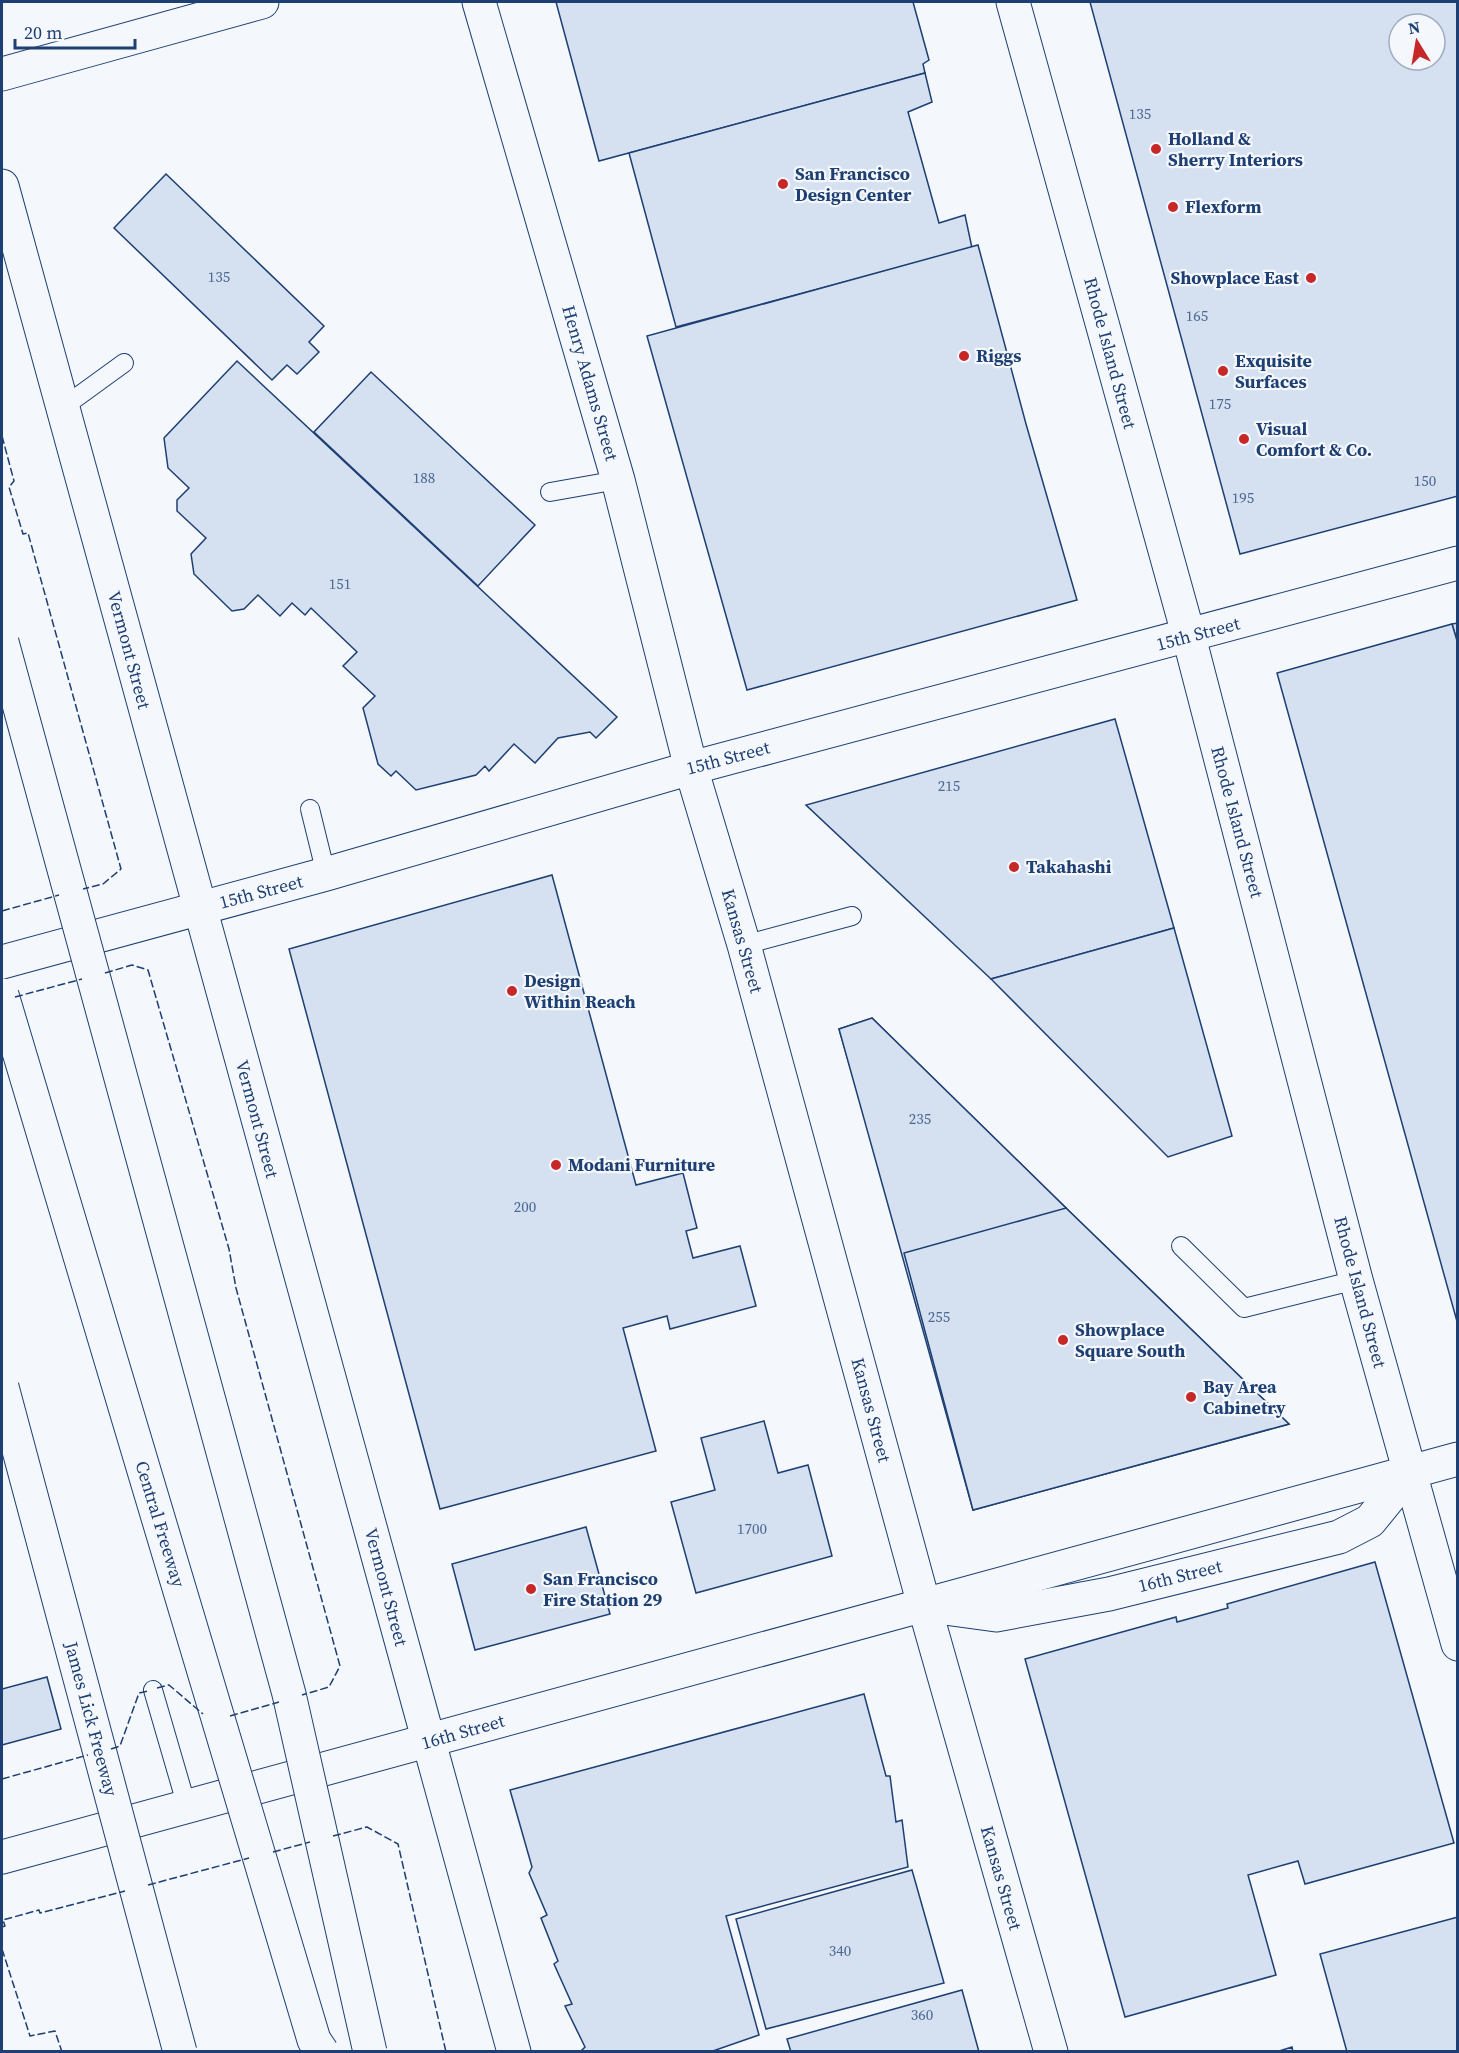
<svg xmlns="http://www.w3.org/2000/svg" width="1459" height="2053" font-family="'Source Serif 4',serif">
	<rect width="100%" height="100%" fill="#f4f7fb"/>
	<!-- building -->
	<g fill="#d5e0f0" stroke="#1d3f73" stroke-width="1.5" fill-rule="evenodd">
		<path d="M556,2H913L929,60L923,64L925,73L599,161Z"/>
		<path d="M1090,2H1458V496L1240,554ZM1399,24H1435V60H1399Z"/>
		<path d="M925,73L932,102L908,112L939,223L965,215L972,248L676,327L629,153Z"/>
		<path d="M166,174L324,326L309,342L319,352L297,374L287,365L272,380L114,228Z"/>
		<path d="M978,245L1026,424L1077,600L747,690L647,336Z"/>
		<path d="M237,361L617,717L596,738L590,732L558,738L535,763L514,744L489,771L485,766L476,775L416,790L396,771L391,776L378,764L363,708L375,696L343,666L357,652L311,608L305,615L292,603L280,616L258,595L244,609L232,611L194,574L191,554L206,538L177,511V500L189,488L168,468L164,438Z"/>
		<path d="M371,372L535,525L478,586L314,432Z"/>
		<path d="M1458,623V644L1452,624Z"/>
		<path d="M1452,624L1458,644V1325L1277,673Z"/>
		<path d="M1115,719L1174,928L991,979L806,805Z"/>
		<path d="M552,875L636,1185L683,1173L697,1228L686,1231L693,1258L740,1246L756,1306L670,1329L667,1316L623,1328L656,1451L440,1509L289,949Z"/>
		<path d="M1174,928L1232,1136L1168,1157L991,979Z"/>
		<path d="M872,1018L1066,1208L904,1253L839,1029Z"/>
		<path d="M872,1018L1066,1208L1289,1424L973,1510L839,1029Z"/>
		<path d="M1066,1208L1289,1424L973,1510L904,1253Z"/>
		<path d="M764,1421L778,1473L808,1465L832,1556L696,1593L671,1502L715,1490L701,1438Z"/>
		<path d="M586,1527L610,1614L475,1650L452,1564Z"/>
		<path d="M1375,1562L1454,1843L1305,1884L1298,1861L1248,1875L1276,1975L1125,2017L1025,1659L1176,1617L1177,1622L1228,1608L1227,1604Z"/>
		<path d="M47,1677L61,1729L2,1745V1689Z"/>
		<path d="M864,1694L886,1776H890L896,1822L902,1820L908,1867L726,1916L759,2035L710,2052H580L585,2047L565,2006L572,2004L554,1964L558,1961L541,1918L547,1915L529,1873L532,1867L510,1790Z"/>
		<path d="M912,1870L944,1983L766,2029L736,1919Z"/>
		<path d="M1458,1917V2052H1347L1320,1954Z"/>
		<path d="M962,1990L979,2052H791L787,2039Z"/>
		<path d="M1292,2047L1293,2052H1276Z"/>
	</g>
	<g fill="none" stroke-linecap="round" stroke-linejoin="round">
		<defs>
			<g id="service">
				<path d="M62,408L124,363"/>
				<path d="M550,492L618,480"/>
				<path d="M310,809L326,874"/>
				<path d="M744,945L852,916"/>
				<path d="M1181,1246L1244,1308L1356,1280"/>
				<path d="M153,1690L187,1807"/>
			</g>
			<g id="minor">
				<path d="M479,2L618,480L691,768L744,945L924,1605L1051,2052"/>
				<path d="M1013,2L1189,637L1356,1280L1458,1644"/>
				<path d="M2,74L262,2"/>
				<path d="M2,186L429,1742"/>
				<path d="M2,962L326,874L691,768L1458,563"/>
			</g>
			<g id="secondary">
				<path d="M937,1607L996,1615L1109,1594L1339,1537L1370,1521L1409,1473"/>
				<path d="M429,1742L514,2052"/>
				<path d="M2,1857L1458,1459"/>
			</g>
		</defs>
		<!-- service casing -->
		<use href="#service" stroke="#1d3f73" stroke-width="20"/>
		<!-- minor casing -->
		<use href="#minor" stroke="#1d3f73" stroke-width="35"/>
		<!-- secondary casing -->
		<use href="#secondary" stroke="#1d3f73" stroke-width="35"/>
		<!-- service -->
		<use href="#service" stroke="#f4f7fb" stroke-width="18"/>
		<!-- minor -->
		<use href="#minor" stroke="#f4f7fb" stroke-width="33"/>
		<!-- secondary -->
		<use href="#secondary" stroke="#f4f7fb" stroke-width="33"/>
		<defs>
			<g id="motorway-bridge">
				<path d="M2,642L289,1694L370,2052"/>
				<path d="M2,995L314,2040L322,2052"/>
				<path d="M2,1387L180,2052"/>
			</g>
		</defs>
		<!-- motorway-bridge casing -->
		<use href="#motorway-bridge" stroke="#1d3f73" stroke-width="35" stroke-linecap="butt"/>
		<!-- motorway-bridge -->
		<use href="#motorway-bridge" stroke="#f4f7fb" stroke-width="33"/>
		<!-- fence -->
		<g stroke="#1d3f73" stroke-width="1.5" stroke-dasharray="8 3" stroke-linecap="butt">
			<path d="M2,436L14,481L9,487L23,534L28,533L121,869L103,884L83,889"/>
			<path d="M2,911L59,895"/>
			<path d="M105,973L132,965L148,970L229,1249L236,1288L340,1666L329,1687L302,1695"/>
			<path d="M15,997L82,979"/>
			<path d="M157,1688L169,1685L203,1714"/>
			<path d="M230,1716L279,1702"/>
			<path d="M111,1749L120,1746L139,1693L148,1691"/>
			<path d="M2,1779L88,1755"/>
			<path d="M333,1836L367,1827L398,1844L446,2052"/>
			<path d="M273,1852L310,1842"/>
			<path d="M148,1885L249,1858"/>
			<path d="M2,1927L5,1926L3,1920L39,1910L40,1913L125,1891"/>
			<path d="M2,1949L30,2036L55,2031L62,2052"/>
		</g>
	</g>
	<!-- markers -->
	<g fill="#c62828" stroke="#f4f7fb" stroke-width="2">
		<circle cx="1156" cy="149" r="6"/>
		<circle cx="783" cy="184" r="6"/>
		<circle cx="1173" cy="207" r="6"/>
		<circle cx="1311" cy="278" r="6"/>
		<circle cx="964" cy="356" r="6"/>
		<circle cx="1223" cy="371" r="6"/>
		<circle cx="1244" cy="439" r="6"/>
		<circle cx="1014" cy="867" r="6"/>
		<circle cx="512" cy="991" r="6"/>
		<circle cx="556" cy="1165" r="6"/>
		<circle cx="1063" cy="1340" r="6"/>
		<circle cx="1191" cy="1397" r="6"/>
		<circle cx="531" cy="1589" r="6"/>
	</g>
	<g text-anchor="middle" stroke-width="4.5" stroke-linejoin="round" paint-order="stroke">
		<!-- number labels -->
		<g font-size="15" fill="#4b6792">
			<text x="1140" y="119">135</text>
			<text x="219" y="282">135</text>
			<text x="1197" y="321">165</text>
			<text x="1220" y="409">175</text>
			<text x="424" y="483">188</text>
			<text x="1425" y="486">150</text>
			<text x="1243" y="503">195</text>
			<text x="340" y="589">151</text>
			<text x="949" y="791">215</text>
			<text x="920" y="1124">235</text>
			<text x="525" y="1212">200</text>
			<text x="939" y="1322">255</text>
			<text x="752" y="1534">1700</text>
			<text x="840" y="1956">340</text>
			<text x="922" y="2020">360</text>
		</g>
		<!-- poi labels -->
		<g font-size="18" font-weight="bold" fill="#1d3f73" stroke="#f4f7fb" text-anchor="start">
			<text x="1168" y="145">Holland &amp;<tspan x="1168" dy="21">Sherry Interiors</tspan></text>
			<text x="795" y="180">San Francisco<tspan x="795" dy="21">Design Center</tspan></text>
			<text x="1185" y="213">Flexform</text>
			<text x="1299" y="284" text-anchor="end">Showplace East</text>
			<text x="976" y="362">Riggs</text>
			<text x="1235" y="367">Exquisite<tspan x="1235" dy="21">Surfaces</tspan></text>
			<text x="1256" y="435">Visual<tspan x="1256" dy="21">Comfort &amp; Co.</tspan></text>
			<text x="1026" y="873">Takahashi</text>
			<text x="524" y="987">Design<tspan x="524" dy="21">Within Reach</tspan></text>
			<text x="568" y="1171">Modani Furniture</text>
			<text x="1075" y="1336">Showplace<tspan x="1075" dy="21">Square South</tspan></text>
			<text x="1203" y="1393">Bay Area<tspan x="1203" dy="21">Cabinetry</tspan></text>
			<text x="543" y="1585">San Francisco<tspan x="543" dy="21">Fire Station 29</tspan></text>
		</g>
		<!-- street labels -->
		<g font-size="18" fill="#1d3f73" stroke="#f4f7fb">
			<text transform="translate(1110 353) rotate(75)" y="6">Rhode Island Street</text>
			<text transform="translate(590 383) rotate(74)" y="6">Henry Adams Street</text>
			<text transform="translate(1198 634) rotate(-15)" y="6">15th Street</text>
			<text transform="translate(129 650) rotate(75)" y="6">Vermont Street</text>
			<text transform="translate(728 758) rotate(-15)" y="6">15th Street</text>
			<text transform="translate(1237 822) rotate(75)" y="6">Rhode Island Street</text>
			<text transform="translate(261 892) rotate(-15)" y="6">15th Street</text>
			<text transform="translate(742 941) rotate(74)" y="6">Kansas Street</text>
			<text transform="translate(257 1119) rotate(75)" y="6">Vermont Street</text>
			<text transform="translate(1360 1292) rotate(75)" y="6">Rhode Island Street</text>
			<text transform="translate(871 1410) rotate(75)" y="6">Kansas Street</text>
			<text transform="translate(160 1524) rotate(73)" y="6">Central Freeway</text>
			<text transform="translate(1180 1576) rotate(-14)" y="6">16th Street</text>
			<text transform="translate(386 1587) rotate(75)" y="6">Vermont Street</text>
			<text transform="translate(91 1719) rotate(75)" y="6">James Lick Freeway</text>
			<text transform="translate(463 1732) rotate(-16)" y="6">16th Street</text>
			<text transform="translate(1001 1878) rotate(74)" y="6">Kansas Street</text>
		</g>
	</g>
	<!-- border -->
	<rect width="1459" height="2053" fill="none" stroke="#1d3f73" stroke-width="6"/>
	<!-- north arrow -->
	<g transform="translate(1417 42) rotate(349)"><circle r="28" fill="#f4f7fb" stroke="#9eadc5" stroke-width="1.5"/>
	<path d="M0-4.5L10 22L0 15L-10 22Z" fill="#c62828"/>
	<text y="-9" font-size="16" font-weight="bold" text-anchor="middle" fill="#1d3f73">N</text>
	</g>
	<!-- scale -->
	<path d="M15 39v9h120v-9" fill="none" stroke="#1d3f73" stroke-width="3"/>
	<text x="24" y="39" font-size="18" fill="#1d3f73" stroke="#f4f7fb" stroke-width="4.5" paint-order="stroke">20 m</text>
</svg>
